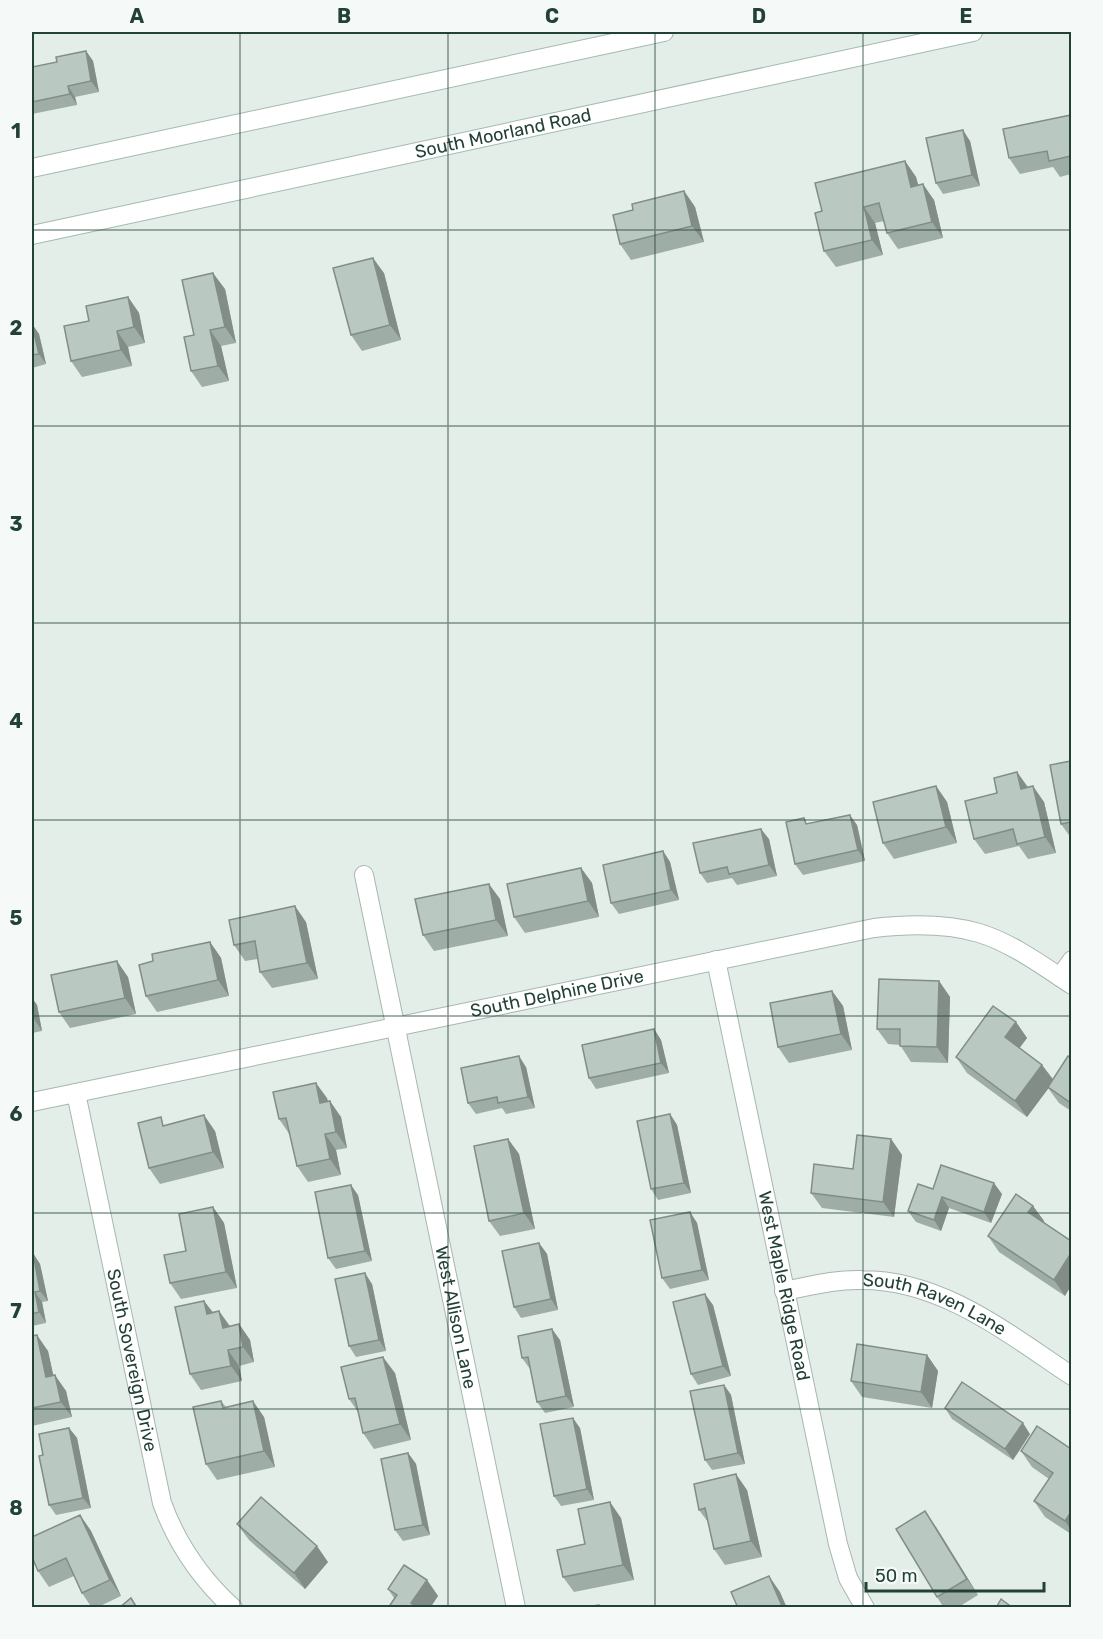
<svg xmlns="http://www.w3.org/2000/svg" width="1103" height="1639" font-family="Rubik,sans-serif">
	<rect width="100%" height="100%" fill="#e4eee9"/>
	<g fill="none" stroke-linecap="round" stroke-linejoin="round">
		<defs>
			<g id="street">
				<path id="s1" d="M364,875L516,1608"/>
				<path id="s2" d="M716,960L838,1544L848,1578L865,1608"/>
				<path d="M1060,977L1072,960"/>
				<path id="s3" d="M76,1093L162,1503C177,1544 200,1578 233,1608"/>
				<path id="s4" d="M32,1102L874,928C909,924 945,923 979,933C1012,943 1043,966 1072,985"/>
				<path id="s5" d="M784,1291C810,1286 836,1279 862,1280C942,1280 1007,1333 1072,1376"/>
			</g>
			<g id="secondary">
				<path d="M32,168L664,32"/>
				<path id="s6" d="M32,235L973,32"/>
			</g>
		</defs>
		<!-- street casing -->
		<use href="#street" stroke="#a6b7b0" stroke-width="20"/>
		<!-- secondary casing -->
		<use href="#secondary" stroke="#a2bbb1" stroke-width="20"/>
		<!-- street -->
		<use href="#street" stroke="#fff" stroke-width="18"/>
		<!-- secondary -->
		<use href="#secondary" stroke="#fff" stroke-width="18"/>
	</g>
	<!-- wall -->
	<g fill="#9fada7">
		<path d="M86,51L93,61L99,92L75,97L77,105L32,114V67L57,62Z"/>
		<path d="M1071,115V174L1060,177L1053,167L1020,174L1009,158Z"/>
		<path d="M970,141L980,186L943,194L936,183Z"/>
		<path d="M905,161L916,177L918,185L934,200L943,238L898,249L887,233L884,221L875,223L883,255L836,267L824,251L822,211Z"/>
		<path d="M684,191L695,207L704,242L631,260L620,244L633,210Z"/>
		<path d="M384,273L401,340L362,351L351,335Z"/>
		<path d="M225,289L236,343L221,346L229,381L202,387L191,371L194,335Z"/>
		<path d="M128,297L139,313L145,343L128,347L132,366L82,377L71,361L89,321Z"/>
		<path d="M32,324L39,334L46,364L32,368Z"/>
		<path d="M1071,761V838L1061,824Z"/>
		<path d="M1017,772L1028,787L1044,802L1056,853L1028,859L1019,846L985,854L974,839L997,793Z"/>
		<path d="M936,786L947,802L957,843L894,859L883,843Z"/>
		<path d="M808,824L857,825L865,861L803,875L795,864Z"/>
		<path d="M769,839L777,876L737,885L732,878L707,883L700,873Z"/>
		<path d="M663,851L670,862L679,900L619,914L611,903Z"/>
		<path d="M581,868L592,883L599,917L525,933L514,917Z"/>
		<path d="M500,899L508,936L434,951L423,935Z"/>
		<path d="M306,922L318,979L272,988L260,972L258,959L245,961L234,945Z"/>
		<path d="M210,942L221,958L229,996L157,1012L146,996L153,961Z"/>
		<path d="M128,977L136,1014L70,1028L59,1012Z"/>
		<path d="M939,981L950,997L948,1063L911,1062L900,1045L888,1044L877,1029Z"/>
		<path d="M832,991L843,1006L852,1050L789,1063L778,1047Z"/>
		<path d="M32,998L37,1005L42,1031L32,1033Z"/>
		<path d="M1016,1022L1027,1038L1019,1048L1042,1065L1053,1079L1071,1059V1111L1059,1103L1048,1088L1027,1117L967,1073L956,1057Z"/>
		<path d="M654,1029L661,1040L669,1073L596,1089L589,1078Z"/>
		<path d="M526,1067L535,1108L506,1114L502,1108L476,1114L468,1103Z"/>
		<path d="M327,1098L328,1102L341,1117L347,1148L336,1150L341,1175L308,1182L297,1166L290,1135L279,1119Z"/>
		<path d="M670,1114L677,1125L691,1193L658,1200L651,1189Z"/>
		<path d="M166,1125L215,1131L224,1168L160,1184L149,1168Z"/>
		<path d="M508,1139L519,1154L535,1229L500,1236L489,1221Z"/>
		<path d="M891,1139L902,1155L894,1217L822,1208L811,1193L853,1169Z"/>
		<path d="M933,1189L1002,1194L991,1223L949,1208L941,1231L916,1222L908,1211Z"/>
		<path d="M358,1195L372,1261L336,1269L328,1258Z"/>
		<path d="M1033,1206L1044,1221L1065,1296L999,1252L988,1236Z"/>
		<path d="M213,1207L224,1223L237,1288L181,1299L170,1283L186,1251Z"/>
		<path d="M690,1212L697,1223L709,1280L670,1289L662,1278Z"/>
		<path d="M539,1243L547,1254L558,1310L521,1318L514,1307Z"/>
		<path d="M32,1253L40,1264L48,1301L42,1302L46,1323L32,1326Z"/>
		<path d="M372,1284L386,1351L356,1357L349,1346Z"/>
		<path d="M204,1301L213,1312L219,1311L230,1326L239,1324L250,1340L254,1362L239,1366L242,1381L201,1390L190,1374Z"/>
		<path d="M713,1305L731,1376L698,1385L691,1374Z"/>
		<path d="M32,1336L48,1351L53,1375L66,1391L72,1417L32,1426Z"/>
		<path d="M560,1340L574,1407L545,1413L537,1402L530,1369L522,1358Z"/>
		<path d="M927,1355L938,1371L932,1408L862,1397L851,1381Z"/>
		<path d="M395,1373L411,1440L374,1449L363,1433L358,1412L349,1399Z"/>
		<path d="M724,1385L731,1395L745,1464L712,1470L705,1460Z"/>
		<path d="M221,1401L226,1407L264,1417L275,1467L217,1480L206,1464Z"/>
		<path d="M945,1408L1030,1434L1013,1460L952,1419Z"/>
		<path d="M69,1428L77,1438L91,1508L56,1515L49,1505Z"/>
		<path d="M580,1428L594,1500L561,1506L554,1496Z"/>
		<path d="M1071,1449V1534L1045,1517L1034,1501L1049,1479L1032,1467L1021,1451Z"/>
		<path d="M408,1453L416,1464L430,1535L403,1541L395,1530Z"/>
		<path d="M747,1490L762,1557L725,1565L714,1549L708,1522L699,1510Z"/>
		<path d="M80,1515L91,1531L121,1596L96,1608H92L82,1593L74,1576L49,1587L38,1571Z"/>
		<path d="M621,1518L634,1580L574,1592L563,1577L585,1544Z"/>
		<path d="M237,1524L328,1562L305,1589L249,1540Z"/>
		<path d="M936,1527L978,1595L957,1608H944L937,1597Z"/>
		<path d="M427,1580L438,1596L430,1608H388L394,1598L388,1589Z"/>
	</g>
	<!-- shaded-wall -->
	<g fill="#828d88">
		<path d="M86,51L93,61L99,92L91,81Z"/>
		<path d="M68,86L75,97L77,105L70,94Z"/>
		<path d="M963,130L970,141L980,186L972,175Z"/>
		<path d="M905,161L916,177L923,202L911,187Z"/>
		<path d="M923,184L934,200L943,238L932,222Z"/>
		<path d="M684,191L695,207L704,242L692,226Z"/>
		<path d="M864,207L875,223L883,255L872,240Z"/>
		<path d="M373,258L384,273L401,340L390,325Z"/>
		<path d="M213,273L225,289L236,343L225,327Z"/>
		<path d="M128,297L139,313L145,343L134,327Z"/>
		<path d="M32,324L39,334L46,364L39,354Z"/>
		<path d="M210,330L221,346L229,381L218,366Z"/>
		<path d="M117,331L128,347L132,366L121,350Z"/>
		<path d="M1017,772L1028,788L1021,789Z"/>
		<path d="M936,786L947,802L957,843L946,827Z"/>
		<path d="M1033,786L1044,802L1056,853L1045,837Z"/>
		<path d="M850,815L857,825L865,861L858,850Z"/>
		<path d="M761,829L769,839L777,876L769,865Z"/>
		<path d="M663,851L670,862L679,900L671,890Z"/>
		<path d="M581,868L592,883L599,917L588,901Z"/>
		<path d="M489,884L500,899L508,936L496,920Z"/>
		<path d="M295,906L306,922L318,979L307,963Z"/>
		<path d="M210,942L221,958L229,996L218,980Z"/>
		<path d="M117,961L128,977L136,1014L125,998Z"/>
		<path d="M939,981L950,997L948,1063L937,1047Z"/>
		<path d="M832,991L843,1006L852,1050L841,1034Z"/>
		<path d="M32,998L37,1005L42,1031L32,1016Z"/>
		<path d="M1016,1022L1027,1038L1016,1053L1005,1037Z"/>
		<path d="M654,1029L661,1040L669,1073L661,1063Z"/>
		<path d="M519,1056L526,1067L535,1108L528,1097Z"/>
		<path d="M1042,1065L1054,1081L1027,1117L1015,1101Z"/>
		<path d="M316,1083L327,1098L332,1119L320,1103Z"/>
		<path d="M330,1101L341,1117L347,1148L336,1132Z"/>
		<path d="M670,1114L677,1125L691,1193L684,1183Z"/>
		<path d="M204,1115L215,1131L224,1168L213,1152Z"/>
		<path d="M325,1134L336,1150L341,1175L330,1159Z"/>
		<path d="M508,1139L519,1154L535,1229L524,1213Z"/>
		<path d="M891,1139L902,1155L894,1217L883,1202Z"/>
		<path d="M994,1183L1002,1194L991,1223L984,1212Z"/>
		<path d="M351,1185L358,1195L372,1261L365,1251Z"/>
		<path d="M942,1197L949,1208L941,1231L934,1220Z"/>
		<path d="M1033,1206L1044,1221L1039,1228L1028,1212Z"/>
		<path d="M213,1207L224,1223L237,1288L226,1272Z"/>
		<path d="M690,1212L697,1223L709,1280L702,1270Z"/>
		<path d="M539,1243L547,1254L558,1310L551,1299Z"/>
		<path d="M33,1253L40,1264L48,1301L40,1291Z"/>
		<path d="M1071,1253V1286L1065,1296L1054,1280Z"/>
		<path d="M365,1273L372,1284L386,1351L379,1340Z"/>
		<path d="M35,1292L42,1302L46,1323L39,1312Z"/>
		<path d="M705,1294L713,1305L731,1376L723,1366Z"/>
		<path d="M204,1301L215,1316L207,1314Z"/>
		<path d="M219,1311L230,1327L223,1328Z"/>
		<path d="M239,1324L250,1340L254,1362L243,1347Z"/>
		<path d="M552,1329L560,1340L574,1407L566,1396Z"/>
		<path d="M37,1335L48,1351L57,1392L46,1377Z"/>
		<path d="M228,1350L239,1366L242,1381L231,1366Z"/>
		<path d="M927,1355L938,1371L932,1408L921,1392Z"/>
		<path d="M383,1357L395,1373L411,1440L400,1424Z"/>
		<path d="M55,1375L66,1391L72,1417L61,1402Z"/>
		<path d="M724,1385L731,1395L745,1464L738,1453Z"/>
		<path d="M253,1401L264,1417L275,1467L264,1451Z"/>
		<path d="M573,1418L580,1428L594,1500L587,1489Z"/>
		<path d="M1023,1423L1030,1434L1013,1460L1005,1449Z"/>
		<path d="M69,1428L77,1438L91,1508L83,1498Z"/>
		<path d="M408,1453L416,1464L430,1535L423,1525Z"/>
		<path d="M736,1474L747,1490L762,1557L751,1541Z"/>
		<path d="M610,1502L621,1518L634,1580L623,1565Z"/>
		<path d="M925,1511L936,1527L978,1595L967,1579Z"/>
		<path d="M1071,1512V1530L1065,1521Z"/>
		<path d="M80,1515L91,1531L121,1596L110,1580Z"/>
		<path d="M317,1546L328,1562L305,1589L294,1573Z"/>
		<path d="M769,1576L780,1592L787,1608H783L782,1606Z"/>
		<path d="M427,1580L438,1596L430,1608H414L411,1603Z"/>
	</g>
	<!-- building -->
	<g fill="#b9c9c2" stroke="#828d88" stroke-width="1.5">
		<path d="M86,51L91,81L68,86L70,94L32,102V67L57,62L56,57Z"/>
		<path d="M1071,115V156L1049,161L1047,151L1009,158L1003,129Z"/>
		<path d="M963,130L972,175L936,183L926,138Z"/>
		<path d="M905,161L911,187L923,184L932,222L887,233L879,203L864,207L872,240L824,251L815,213L822,211L815,183Z"/>
		<path d="M684,191L692,226L620,244L613,215L633,210L632,204Z"/>
		<path d="M373,258L390,325L351,335L333,268Z"/>
		<path d="M213,273L225,327L210,330L218,366L191,371L184,337L194,335L182,280Z"/>
		<path d="M128,297L134,327L117,331L121,350L71,361L64,326L89,321L86,306Z"/>
		<path d="M32,325L39,354L32,355Z"/>
		<path d="M1071,761V822L1061,824L1050,765Z"/>
		<path d="M1017,772L1021,789L1033,786L1045,837L1017,844L1013,829L974,839L965,801L997,793L994,778Z"/>
		<path d="M936,786L946,827L883,843L873,802Z"/>
		<path d="M850,815L858,850L795,864L786,822L804,818L806,824Z"/>
		<path d="M761,829L769,865L729,874L727,867L700,873L693,843Z"/>
		<path d="M663,851L671,890L611,903L603,865Z"/>
		<path d="M581,868L588,901L514,917L507,884Z"/>
		<path d="M489,884L496,920L423,935L415,899Z"/>
		<path d="M295,906L307,963L260,972L255,941L234,945L229,920Z"/>
		<path d="M210,942L218,980L146,996L139,965L153,961L152,954Z"/>
		<path d="M117,961L125,998L59,1012L51,975Z"/>
		<path d="M879,979L939,981L937,1047L900,1046V1029H877Z"/>
		<path d="M832,991L841,1034L778,1047L770,1003Z"/>
		<path d="M993,1006L1016,1022L1005,1037L1042,1065L1015,1101L956,1057Z"/>
		<path d="M654,1029L661,1063L589,1078L582,1045Z"/>
		<path d="M519,1056L528,1097L498,1103L497,1097L468,1103L461,1068Z"/>
		<path d="M1068,1056L1071,1059V1103L1048,1087Z"/>
		<path d="M316,1083L320,1103L330,1101L336,1132L325,1134L330,1159L297,1166L286,1118L279,1119L273,1092Z"/>
		<path d="M670,1114L684,1183L651,1189L637,1121Z"/>
		<path d="M204,1115L213,1152L149,1168L138,1123L161,1117L163,1126Z"/>
		<path d="M857,1135L891,1139L883,1202L811,1193L814,1164L853,1169Z"/>
		<path d="M508,1139L524,1213L489,1221L474,1146Z"/>
		<path d="M941,1165L994,1183L984,1212L942,1197L934,1220L908,1211L918,1184L933,1189Z"/>
		<path d="M351,1185L365,1251L328,1258L315,1192Z"/>
		<path d="M1016,1194L1033,1206L1028,1212L1071,1241V1253L1054,1280L988,1236Z"/>
		<path d="M213,1207L226,1272L170,1283L164,1255L186,1251L179,1214Z"/>
		<path d="M690,1212L702,1270L662,1278L650,1220Z"/>
		<path d="M539,1243L551,1299L514,1307L502,1251Z"/>
		<path d="M32,1253H33L40,1291L35,1292L39,1312L32,1314Z"/>
		<path d="M365,1273L379,1340L349,1346L335,1279Z"/>
		<path d="M705,1294L723,1366L691,1374L673,1302Z"/>
		<path d="M204,1301L207,1314L219,1311L223,1328L239,1324L243,1347L228,1350L231,1366L190,1374L175,1307Z"/>
		<path d="M552,1329L566,1396L537,1402L528,1357L522,1358L518,1336Z"/>
		<path d="M37,1335L46,1377L55,1375L61,1402L32,1408V1336Z"/>
		<path d="M857,1344L927,1355L921,1392L851,1381Z"/>
		<path d="M383,1357L400,1424L363,1433L355,1398L349,1399L341,1367Z"/>
		<path d="M962,1382L1023,1423L1005,1449L945,1408Z"/>
		<path d="M724,1385L738,1453L705,1460L690,1391Z"/>
		<path d="M221,1401L223,1408L253,1401L264,1451L206,1464L193,1407Z"/>
		<path d="M573,1418L587,1489L554,1496L540,1424Z"/>
		<path d="M1037,1426L1071,1449V1512L1065,1521L1034,1501L1053,1473L1021,1451Z"/>
		<path d="M69,1428L83,1498L49,1505L39,1456L43,1455L39,1434Z"/>
		<path d="M408,1453L423,1525L395,1530L381,1459Z"/>
		<path d="M736,1474L751,1541L714,1549L705,1508L699,1510L694,1484Z"/>
		<path d="M261,1497L317,1546L294,1573L237,1524Z"/>
		<path d="M610,1502L623,1565L563,1577L557,1550L585,1544L578,1509Z"/>
		<path d="M925,1511L967,1579L937,1597L896,1529Z"/>
		<path d="M80,1515L110,1580L82,1593L66,1558L38,1571L32,1557V1537Z"/>
		<path d="M404,1565L427,1580L411,1603L418,1608H388L397,1595L388,1589Z"/>
		<path d="M769,1576L782,1606L779,1608H738L731,1592Z"/>
		<path d="M131,1598L137,1608H119Z"/>
		<path d="M1001,1599L1013,1608H996Z"/>
		<path d="M599,1605L600,1608H578Z"/>
	</g>
	<!-- grid -->
	<path fill="none" stroke="#224137" stroke-width="1.5" stroke-opacity="0.55" d="M240,32V1608M448,32V1608M655,32V1608M863,32V1608M32,230H1072M32,426H1072M32,623H1072M32,820H1072M32,1016H1072M32,1213H1072M32,1409H1072"/>
	<g text-anchor="middle" stroke-width="5" stroke-linejoin="round" paint-order="stroke">
		<!-- street labels -->
		<g font-size="18" fill="#224137" stroke="#f5faf8">
			<text dy="6" stroke="none"><textPath href="#s6" startOffset="482">South Moorland Road</textPath></text>
			<text dy="6" stroke="none"><textPath href="#s4" startOffset="536">South Delphine Drive</textPath></text>
			<text dy="6" stroke="none"><textPath href="#s2" startOffset="333">West Maple Ridge Road</textPath></text>
			<text dy="6" stroke="none"><textPath href="#s5" startOffset="156">South Raven Lane</textPath></text>
			<text dy="6" stroke="none"><textPath href="#s1" startOffset="452">West Allison Lane</textPath></text>
			<text dy="6" stroke="none"><textPath href="#s3" startOffset="273">South Sovereign Drive</textPath></text>
		</g>
	</g>
	<!-- border -->
	<rect width="1103" height="1639" fill="none" stroke="#f5faf8" stroke-width="66"/>
	<!-- scale -->
	<path d="M866 1582v9h178v-9" fill="none" stroke="#224137" stroke-width="3"/>
	<text x="875" y="1582" font-size="18" fill="#224137" stroke="#f5faf8" stroke-width="4.5" paint-order="stroke">50 m</text>
	<rect x="33" y="33" width="1037" height="1573" fill="none" stroke="#224137" stroke-width="2"/>
	<g font-size="20" text-anchor="middle" font-weight="bold" fill="#224137">
		<text x="137" y="23">A</text>
		<text x="344" y="23">B</text>
		<text x="552" y="23">C</text>
		<text x="759" y="23">D</text>
		<text x="966" y="23">E</text>
		<text x="16" y="138">1</text>
		<text x="16" y="335">2</text>
		<text x="16" y="531">3</text>
		<text x="16" y="728">4</text>
		<text x="16" y="925">5</text>
		<text x="16" y="1121">6</text>
		<text x="16" y="1318">7</text>
		<text x="16" y="1515">8</text>
	</g>
</svg>
